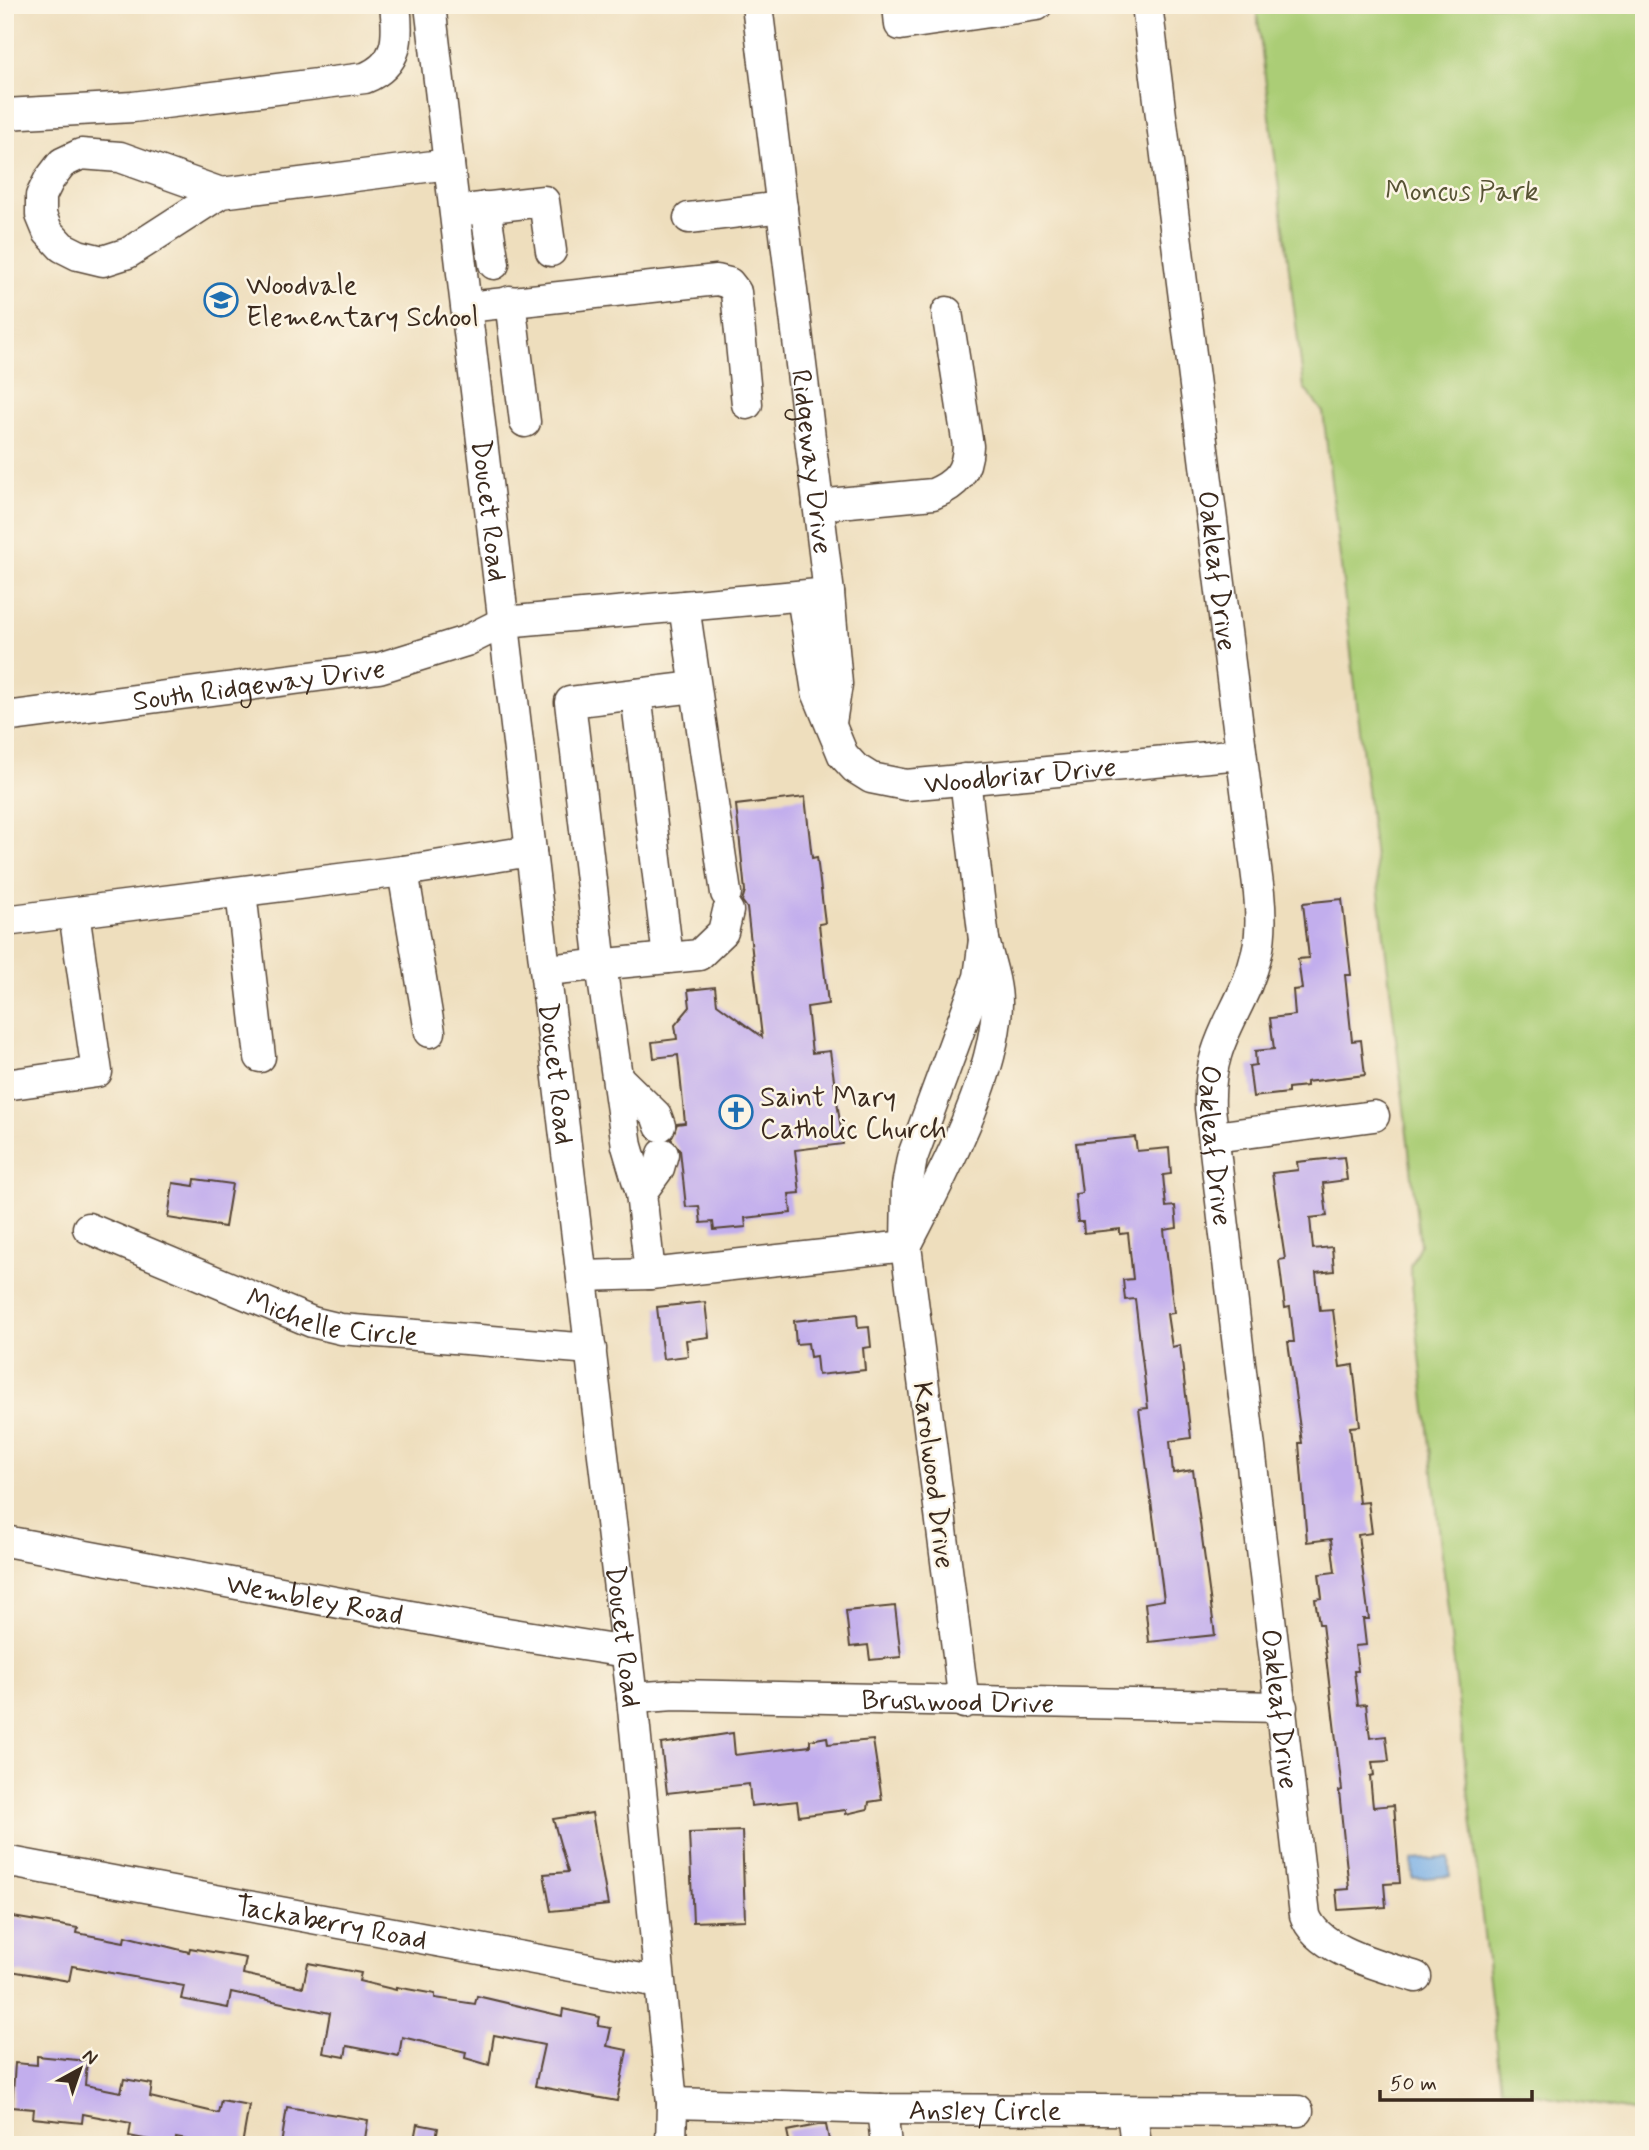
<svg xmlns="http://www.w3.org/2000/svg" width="1649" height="2150" font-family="Mynerve,sans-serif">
	<rect width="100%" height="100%" fill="#fcf5e5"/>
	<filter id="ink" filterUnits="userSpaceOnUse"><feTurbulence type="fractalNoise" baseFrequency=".0143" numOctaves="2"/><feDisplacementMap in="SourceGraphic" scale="14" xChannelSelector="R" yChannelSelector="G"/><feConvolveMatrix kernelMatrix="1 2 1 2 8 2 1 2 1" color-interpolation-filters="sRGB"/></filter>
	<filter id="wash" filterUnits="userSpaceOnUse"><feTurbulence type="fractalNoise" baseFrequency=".00686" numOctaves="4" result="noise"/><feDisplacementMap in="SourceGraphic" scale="28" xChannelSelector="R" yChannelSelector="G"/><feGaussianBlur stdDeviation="1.57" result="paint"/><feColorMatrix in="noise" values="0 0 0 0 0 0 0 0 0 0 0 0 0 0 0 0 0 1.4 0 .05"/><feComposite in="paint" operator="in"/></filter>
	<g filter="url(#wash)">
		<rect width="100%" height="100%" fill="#eedebd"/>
		<!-- green -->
		<path fill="#abcd76" stroke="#737c4a" stroke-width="2" d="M1256,5H1644V2113L1501,2088L1410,1266L1420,1245L1323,412L1304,388Z"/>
		<!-- water -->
		<path fill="#77ade5" stroke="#596c82" stroke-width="2" d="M1449,1858L1450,1876L1413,1879L1412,1860Z"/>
		<g id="blocks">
			<!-- building -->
			<g fill="#c2aeed">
				<path d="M805,797L812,858L817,857L825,923L819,924L828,1004L807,1007L812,1053L830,1051L843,1144L795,1150L800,1193L789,1194L791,1213L745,1218L746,1227L714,1230L713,1222L701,1223L699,1206L686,1207L680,1150L671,1139L677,1124L685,1123L678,1055L654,1058L652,1042L677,1039L675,1025L690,1007L688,990L715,987L717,1004L762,1037L747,908L742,901L745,891L736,805Z"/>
				<path d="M1342,899L1351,975H1345L1352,1041L1361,1040L1365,1075L1306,1082V1086L1288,1088V1093L1253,1097L1249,1066L1256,1065L1255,1051L1274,1049L1270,1018L1295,1015L1293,990L1302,989L1298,959L1309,958L1303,903Z"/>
				<path d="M1135,1137L1137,1151L1169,1148L1171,1174L1163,1175L1166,1207L1175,1206L1177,1228L1164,1230L1174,1313L1167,1314L1172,1347L1180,1345L1191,1438L1170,1441L1173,1473L1193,1470L1215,1635L1149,1642L1145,1603L1164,1600L1139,1409L1148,1408L1135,1299L1125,1300L1123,1280L1133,1279L1128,1233L1120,1234V1229L1084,1233L1083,1222H1078L1075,1194L1082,1193L1076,1143Z"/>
				<path d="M1344,1157L1347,1180L1323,1183L1327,1216L1310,1218L1313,1249L1332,1247L1334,1271L1316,1273L1320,1311L1333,1310L1340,1367L1353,1365L1360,1426L1350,1427L1359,1503L1368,1502L1372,1533L1358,1535L1369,1619H1363L1366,1645L1355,1646L1358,1671H1354L1358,1705L1366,1704L1370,1738L1386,1736L1389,1761L1372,1762L1374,1775L1370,1776L1373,1807L1394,1805L1400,1883L1384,1884L1386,1907L1338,1910L1336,1890L1349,1889L1339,1791L1342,1790L1322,1624H1319L1315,1599L1322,1598L1319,1574L1335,1572L1331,1539L1307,1542L1299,1443H1302L1288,1342H1294L1290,1307L1285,1308L1279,1260L1285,1259L1272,1173L1298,1170L1297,1162Z"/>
				<path d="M195,1179L232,1184L225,1227L168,1218L173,1183L194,1186Z"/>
				<path d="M705,1302L709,1337L686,1340L688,1356L663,1359L657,1307Z"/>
				<path d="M857,1314L858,1328L869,1327L871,1347L863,1348L865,1370L818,1375L816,1356L810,1357L808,1343L796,1344L794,1321Z"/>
				<path d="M895,1606L901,1657L870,1660L868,1645L850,1647L846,1611Z"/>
				<path d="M733,1733L735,1755L810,1746V1740L827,1737L828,1744L873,1740L882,1800L869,1802L868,1809L846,1814V1810L799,1816L797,1801L751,1806L749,1784L667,1793L661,1744Z"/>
				<path d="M592,1813L608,1905L551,1911L544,1874L568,1872L553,1819Z"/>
				<path d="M742,1831L745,1920L693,1922L689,1833Z"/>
				<path d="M7,1916L78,1928L77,1933L124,1942L125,1936L189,1952L190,1948L246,1958L243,1974L303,1987L308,1963L361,1973L359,1981L396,1990V1987L435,1994V1998L475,2004L477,1996L562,2016L563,2009L600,2017L598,2026L611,2028L607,2046L627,2050L617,2101L535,2086L544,2045L494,2035L489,2065L465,2058L466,2052L402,2037L399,2056L347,2046L345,2057L323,2053L330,2013L231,1992L228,2008L181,1999L184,1986L72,1966L69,1981L5,1970Z"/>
				<path d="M37,2056L87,2061L85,2085L121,2092L124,2079L152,2084L150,2097L218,2113L221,2100L249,2105L242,2145H213L176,2138L175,2145L129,2136L131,2123L83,2114L82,2123L33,2118L34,2109L12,2107L15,2063L37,2065Z"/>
				<path d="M287,2107L368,2120L364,2145H281Z"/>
				<path d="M417,2124L438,2128L435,2145H413Z"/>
				<path d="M818,2125H826L830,2145H790L787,2131Z"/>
			</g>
		</g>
	</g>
	<g filter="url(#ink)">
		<use href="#blocks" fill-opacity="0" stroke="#564536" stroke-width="2"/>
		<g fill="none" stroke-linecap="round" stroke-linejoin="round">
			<defs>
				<g id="minor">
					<path id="s1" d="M430,5L632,1698L672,2103L671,2145"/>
					<path id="s2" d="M757,5L829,593L837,684L831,723"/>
					<path d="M898,5L900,25L1037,5"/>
					<path id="s3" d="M1147,5L1259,893C1261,913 1262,933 1257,953C1243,1013 1207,1037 1210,1108L1305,1915C1317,1951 1383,1966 1416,1977"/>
					<path d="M5,114L133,107L365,78C399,64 399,38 395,5"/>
					<path d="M221,193L128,253L103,261L78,255L62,247L48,232L41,215V196L49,180L62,163L81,154L120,157L221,193L449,164"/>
					<path d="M485,207L494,264"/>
					<path d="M455,211L544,201L551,251"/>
					<path d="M689,218L782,207"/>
					<path d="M510,301L525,422"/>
					<path d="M467,307L717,280L729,283L736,292L747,404"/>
					<path d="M818,505L933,494C957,484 967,472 968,446L947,312"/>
					<path id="s4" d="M802,596L817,692L843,755L855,768L871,778L906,785L1241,754"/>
					<path d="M684,606L726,893"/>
					<path d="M695,687L570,702L601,965L627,1146L641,1193L650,1274L906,1246C940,1179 996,1079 997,1003C997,982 989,961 984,940"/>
					<path d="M636,694L668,958"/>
					<path id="s5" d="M5,717L379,668L466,641L504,622L829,593"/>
					<path d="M403,871L430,1032"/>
					<path d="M241,892L260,1057"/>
					<path d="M5,921L403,871L531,851"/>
					<path d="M546,970L699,955L723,932L728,911"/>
					<path d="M618,1078L656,1115L660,1126"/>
					<path d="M5,1085L97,1072L74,913"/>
					<path d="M1214,1137L1374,1116"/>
					<path d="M641,1193L659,1168L663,1154"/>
					<path id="s6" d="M88,1228L312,1322L341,1329L591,1349"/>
					<path d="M582,1276L650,1274"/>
					<path id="s7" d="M5,1541L475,1628L626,1652"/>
					<path id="s8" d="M632,1698L674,1695L1282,1707"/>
					<path d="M964,1703L906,1246L907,1186L912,1158L979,977L984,940L965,779"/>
					<path id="s9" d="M5,1861L658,1982"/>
					<path id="s10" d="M672,2103L882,2109L1298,2111"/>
					<path d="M882,2109L886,2145"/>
					<path d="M1132,2112L1136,2145"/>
				</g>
			</defs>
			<!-- minor casing -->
			<use href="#minor" stroke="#564536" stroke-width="33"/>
			<!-- minor -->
			<use href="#minor" stroke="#fff" stroke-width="30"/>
		</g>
	</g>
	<!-- icons -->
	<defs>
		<symbol id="school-ring" viewBox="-11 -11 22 22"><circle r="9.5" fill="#fcf5e5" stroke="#1f6fb2" stroke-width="1.5"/><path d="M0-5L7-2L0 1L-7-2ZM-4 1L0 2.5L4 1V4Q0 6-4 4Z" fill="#1f6fb2"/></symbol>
		<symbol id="church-ring" viewBox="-11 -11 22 22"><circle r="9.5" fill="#fcf5e5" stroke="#1f6fb2" stroke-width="1.5"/><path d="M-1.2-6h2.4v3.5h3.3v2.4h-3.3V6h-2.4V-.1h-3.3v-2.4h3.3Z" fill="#1f6fb2"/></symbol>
	</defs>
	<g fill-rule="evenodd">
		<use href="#school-ring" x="202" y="281" width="38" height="38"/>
		<use href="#church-ring" x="717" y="1093" width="38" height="38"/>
	</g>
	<g text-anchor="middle" stroke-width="5" stroke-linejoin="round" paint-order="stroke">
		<!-- park labels -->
		<g font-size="28" fill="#575334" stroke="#fcf5e5">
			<text x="1462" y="200">Moncus Park</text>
		</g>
		<!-- poi labels -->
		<g font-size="28" fill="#3b2a1e" stroke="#fcf5e5" text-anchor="start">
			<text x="246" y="294">Woodvale<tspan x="246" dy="32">Elementary School</tspan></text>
			<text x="760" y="1106">Saint Mary<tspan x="760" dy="32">Catholic Church</tspan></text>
		</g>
		<!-- street labels -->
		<g font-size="28" fill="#3b2a1e" stroke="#fcf5e5">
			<text dy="10" stroke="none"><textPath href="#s2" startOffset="460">Ridgeway Drive</textPath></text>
			<text dy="10" stroke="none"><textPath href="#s1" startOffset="509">Doucet Road</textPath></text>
			<text dy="10" stroke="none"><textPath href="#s3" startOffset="570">Oakleaf Drive</textPath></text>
			<text dy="10" stroke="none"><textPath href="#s5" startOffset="256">South Ridgeway Drive</textPath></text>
			<text dy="10" stroke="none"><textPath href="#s4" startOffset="352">Woodbriar Drive</textPath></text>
			<text dy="10" stroke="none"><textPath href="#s1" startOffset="1076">Doucet Road</textPath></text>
			<text dy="10" stroke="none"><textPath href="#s3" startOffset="1157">Oakleaf Drive</textPath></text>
			<text dy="10" stroke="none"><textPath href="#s6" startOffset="262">Michelle Circle</textPath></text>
			<text transform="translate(935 1475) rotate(83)" y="10">Karolwood Drive</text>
			<text dy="10" stroke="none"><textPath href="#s7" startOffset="315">Wembley Road</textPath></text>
			<text dy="10" stroke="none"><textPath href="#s1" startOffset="1643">Doucet Road</textPath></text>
			<text dy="10" stroke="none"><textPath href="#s8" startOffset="326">Brushwood Drive</textPath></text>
			<text dy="10" stroke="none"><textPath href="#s3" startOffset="1724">Oakleaf Drive</textPath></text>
			<text dy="10" stroke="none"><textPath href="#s9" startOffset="332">Tackaberry Road</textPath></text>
			<text dy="10" stroke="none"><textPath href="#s10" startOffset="313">Ansley Circle</textPath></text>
		</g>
	</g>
	<!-- margin -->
	<rect width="1649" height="2150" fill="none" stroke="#fcf5e5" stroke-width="28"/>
	<!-- north arrow -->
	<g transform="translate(80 2069) rotate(40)" stroke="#fcf5e5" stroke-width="5" paint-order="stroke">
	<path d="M0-5L12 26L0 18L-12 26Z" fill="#3b2a1e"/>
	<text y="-10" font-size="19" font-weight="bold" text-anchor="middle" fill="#3b2a1e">N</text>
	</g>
	<!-- scale -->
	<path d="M1380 2090v10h152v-10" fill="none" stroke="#3b2a1e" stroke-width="3.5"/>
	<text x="1390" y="2090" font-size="21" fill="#3b2a1e" stroke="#fcf5e5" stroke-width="5" paint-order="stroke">50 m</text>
</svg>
